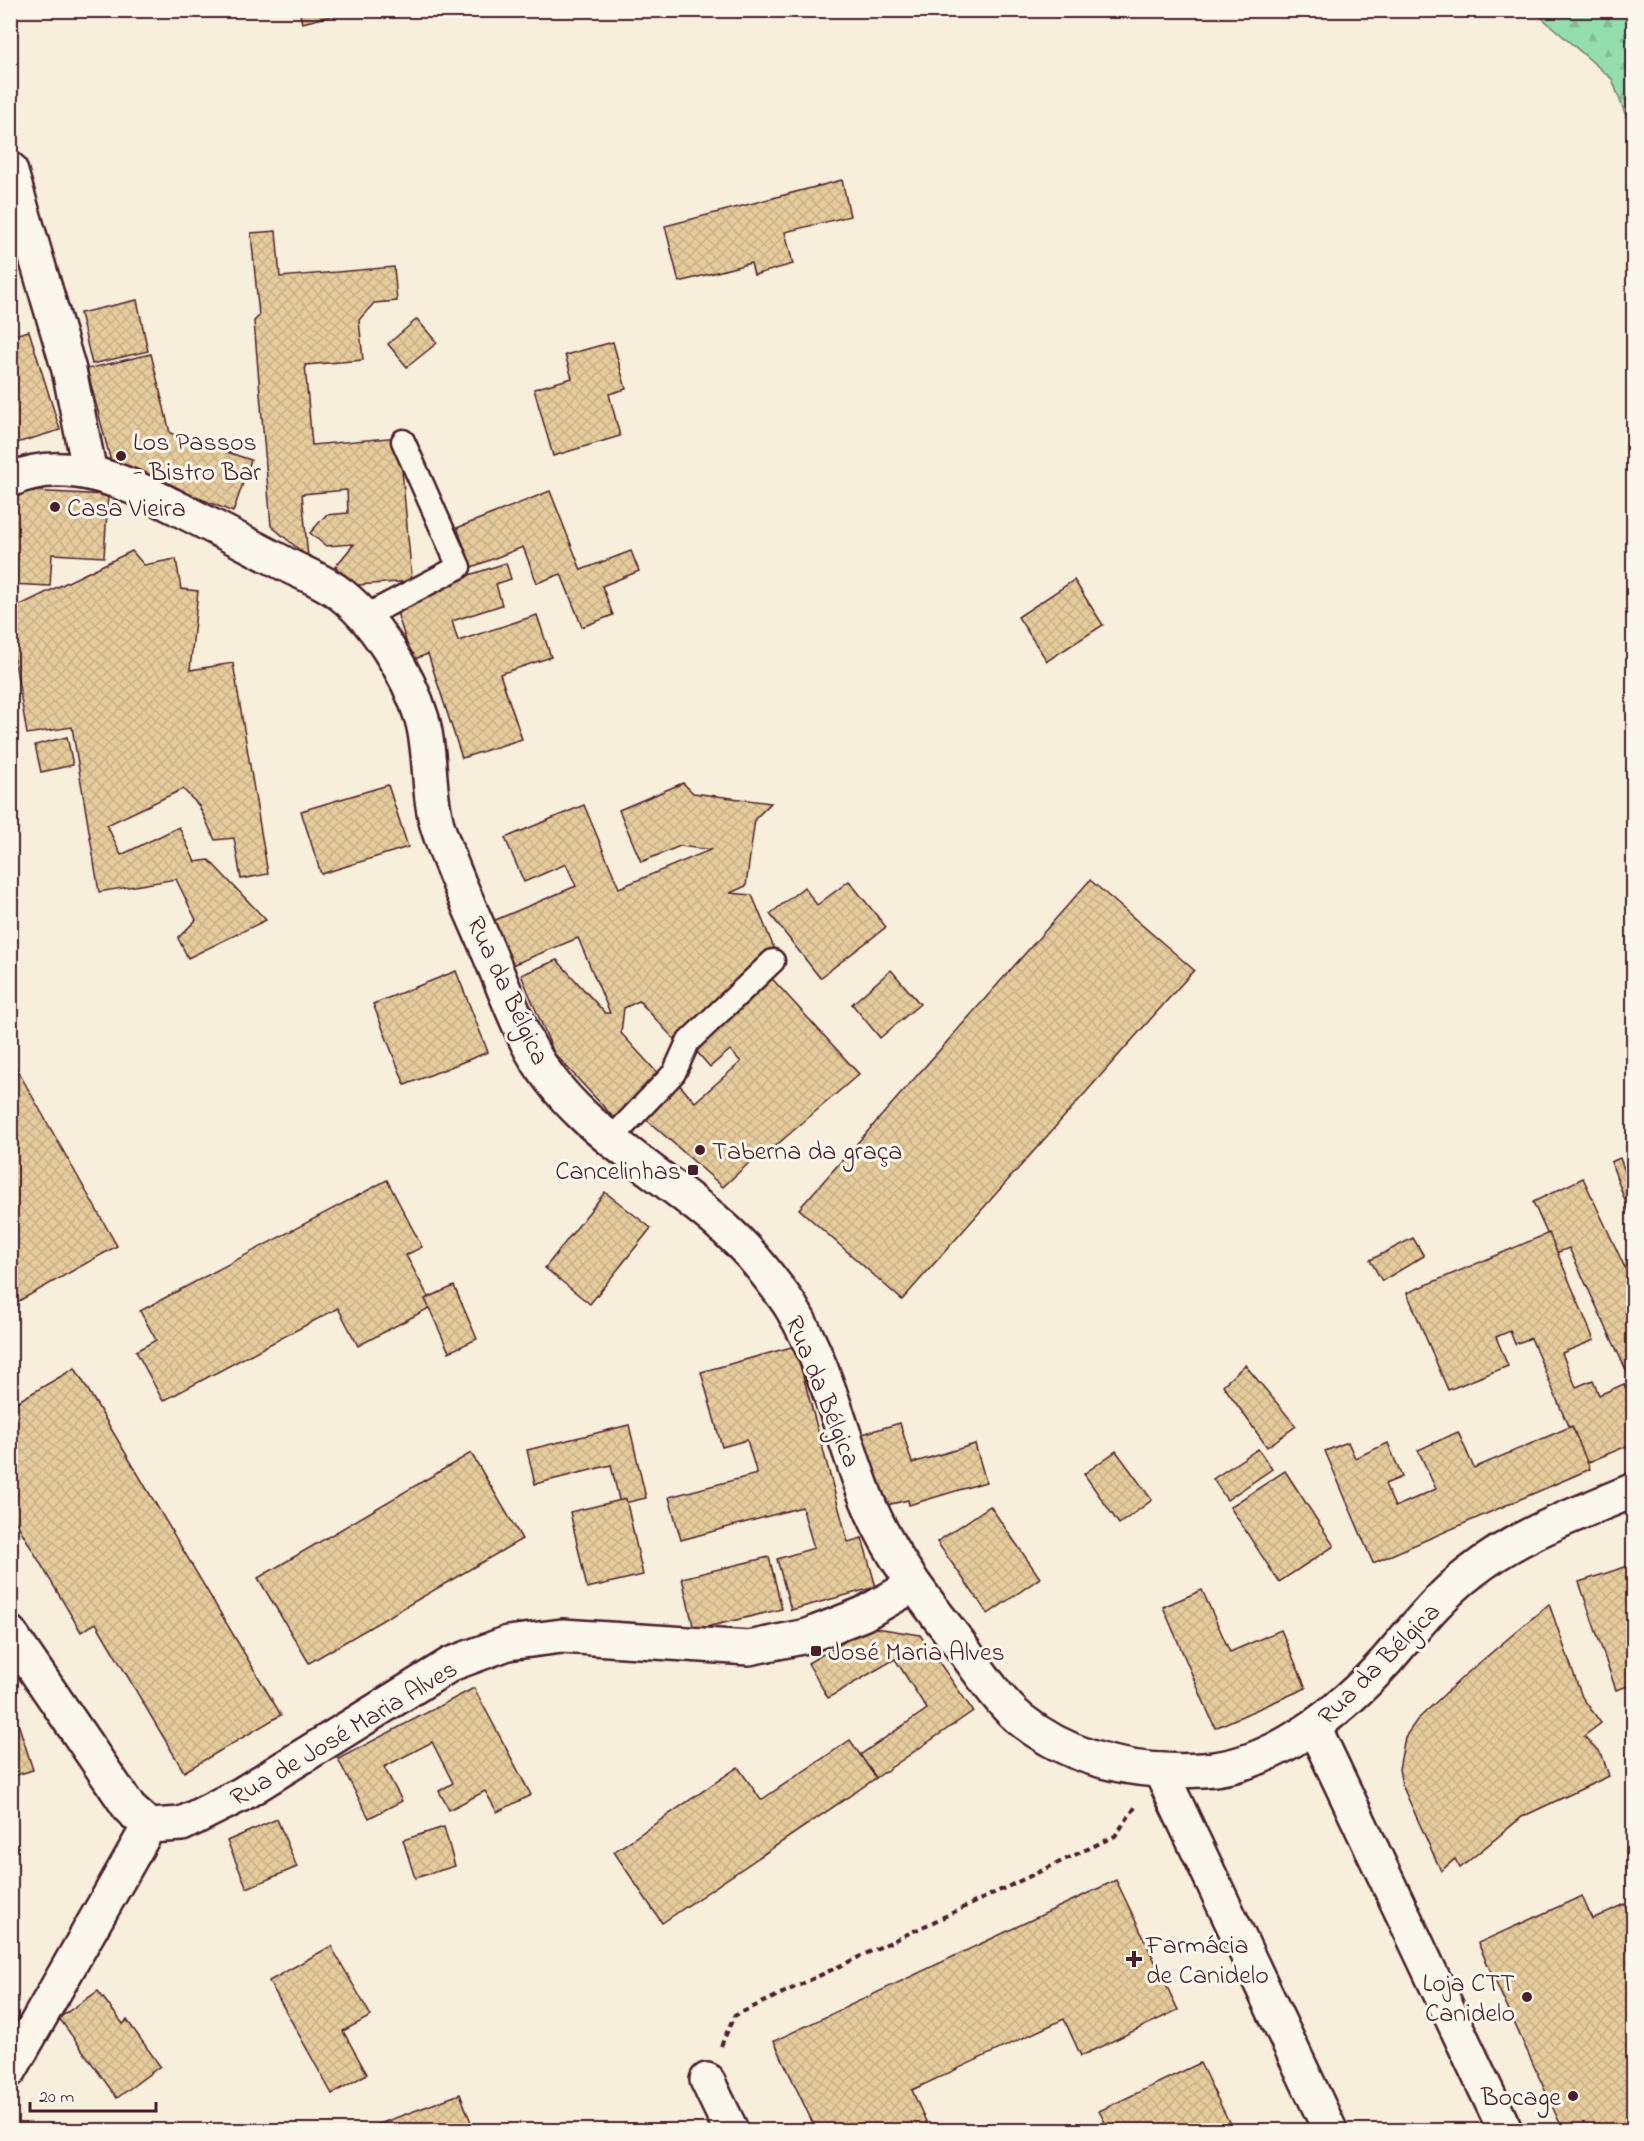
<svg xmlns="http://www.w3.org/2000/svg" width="1644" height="2141" font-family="'Indie Flower',sans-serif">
	<defs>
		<pattern id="forest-firs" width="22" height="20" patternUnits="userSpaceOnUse" patternTransform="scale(1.5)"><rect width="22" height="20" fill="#94deae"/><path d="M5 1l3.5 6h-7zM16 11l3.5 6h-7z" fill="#81be96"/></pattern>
		<pattern id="building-cross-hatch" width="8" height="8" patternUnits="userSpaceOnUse" patternTransform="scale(1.5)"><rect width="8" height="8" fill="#e6cc9c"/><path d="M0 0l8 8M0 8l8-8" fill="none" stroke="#c7af87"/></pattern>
	</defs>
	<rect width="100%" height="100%" fill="#f7eedc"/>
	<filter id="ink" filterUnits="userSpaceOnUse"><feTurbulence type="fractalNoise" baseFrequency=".0167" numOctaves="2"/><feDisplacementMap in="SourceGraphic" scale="12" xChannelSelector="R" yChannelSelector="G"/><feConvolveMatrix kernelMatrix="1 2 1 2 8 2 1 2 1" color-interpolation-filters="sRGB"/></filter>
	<g filter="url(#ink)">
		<!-- forest -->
		<path fill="url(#forest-firs)" stroke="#6f7e6c" stroke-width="1.5" d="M1534,11H1633V135L1612,79Z"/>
		<!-- building -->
		<g fill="url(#building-cross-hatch)" stroke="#4a1f2b" stroke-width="1.5">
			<path d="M299,10H355L302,23Z"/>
			<path d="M842,180L850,216L785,232L793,264L754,275L751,263L679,282L665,226Z"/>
			<path d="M276,231L280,277L394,267L397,301L374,303L359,320L363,360L305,365L312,445L399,437L412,581L357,585L335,567L354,544L326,546L310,533L326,515L348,513L347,490L302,494L308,557L271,526L254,321L259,316L251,233Z"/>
			<path d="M137,300L148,351L92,364L80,313Z"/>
			<path d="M417,319L437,343L407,367L388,344Z"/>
			<path d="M29,331L60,430L10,445V336Z"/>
			<path d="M613,342L626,389L609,394L620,436L553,456L534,389L572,378L565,355Z"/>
			<path d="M151,354L170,433L251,460L233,512L111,462L87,369Z"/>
			<path d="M10,490L108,495L104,557L52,554L50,586L10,584Z"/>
			<path d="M550,491L581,570L631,551L639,571L602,586L613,615L582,627L561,574L537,583L523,547L472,567L457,528Z"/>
			<path d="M132,551L144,565L176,559L181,589L198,591L190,670L233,663L268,874L241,879L234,838L215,840L199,806L183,789L107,825L121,855L179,827L195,862L209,860L266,920L188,958L178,938L196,920L176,879L99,892L72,727L27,734L10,632V610Z"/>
			<path d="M506,563L511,579L496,584L502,605L452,621L458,641L537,615L551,657L500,674L522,739L462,758L428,654L412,660L393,600Z"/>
			<path d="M1074,580L1103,625L1047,661L1018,617Z"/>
			<path d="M67,737L73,765L41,772L35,745Z"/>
			<path d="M683,783L693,793L771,803L755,819L746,886L730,893L752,895L774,948L674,1039L639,1001L624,1008L621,1033L661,1077L616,1120L554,1053L521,975L557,960L605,1013H610L578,938L512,965L493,921L576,886L566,864L524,882L505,838L584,805L619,888L710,850L680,846L641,862L619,810Z"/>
			<path d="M388,785L408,847L321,874L301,811Z"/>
			<path d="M1090,880L1194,970L902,1300L799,1209Z"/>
			<path d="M849,881L886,927L820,978L770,914L804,887L817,905Z"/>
			<path d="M891,970L920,1004L880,1038L852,1004Z"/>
			<path d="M456,971L488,1052L405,1085L373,1004Z"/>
			<path d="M766,972L859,1074L765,1155L762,1151L723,1187L639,1113L676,1081L695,1102L741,1062L730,1050L710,1067L691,1045Z"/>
			<path d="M10,1057L117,1246L10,1306Z"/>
			<path d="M1620,1158L1634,1197V1226L1611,1162Z"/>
			<path d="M1583,1178L1634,1287V1387L1569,1248L1556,1253L1533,1202Z"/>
			<path d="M387,1180L422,1247L406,1255L433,1306L358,1346L338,1308L163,1401L136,1351L156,1340L140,1311Z"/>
			<path d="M605,1192L651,1228L590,1304L545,1268Z"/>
			<path d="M1549,1233L1594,1340L1562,1353L1576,1387L1593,1380L1599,1395L1624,1384L1634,1406V1443L1584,1464L1531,1338L1515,1344L1510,1331L1496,1337L1508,1366L1448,1390L1407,1293Z"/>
			<path d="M1413,1238L1424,1256L1382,1281L1370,1260Z"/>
			<path d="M454,1286L477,1339L449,1352L425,1299Z"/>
			<path d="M795,1346L848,1542L862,1538L876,1587L791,1610L777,1559L814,1548L802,1507L681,1540L669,1497L757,1474L747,1440L722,1447L701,1372Z"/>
			<path d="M1245,1365L1296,1426L1267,1447L1223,1385Z"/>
			<path d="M75,1368L281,1715L184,1772L96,1623L81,1632L10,1512V1406Z"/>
			<path d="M900,1423L912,1463L975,1444L986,1482L909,1505L908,1500L883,1506L862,1434Z"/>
			<path d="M629,1425L646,1498L620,1504L611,1465L535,1484L527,1450Z"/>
			<path d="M1572,1426L1590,1469L1373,1563L1325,1451L1348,1442L1355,1458L1388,1443L1402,1477L1385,1484L1395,1507L1436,1489L1418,1450L1458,1432L1474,1468Z"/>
			<path d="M1258,1449L1272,1469L1227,1500L1213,1479Z"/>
			<path d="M1116,1451L1152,1500L1119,1524L1084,1474Z"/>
			<path d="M471,1453L522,1539L309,1663L258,1578Z"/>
			<path d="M1285,1471L1334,1546L1279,1582L1230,1507Z"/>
			<path d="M626,1499L643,1575L587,1588L570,1512Z"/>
			<path d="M990,1506L1040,1578L988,1614L937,1542Z"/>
			<path d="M769,1557L782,1609L694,1630L682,1578Z"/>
			<path d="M1634,1564V1684L1616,1690L1579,1582Z"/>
			<path d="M1202,1590L1230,1652L1281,1630L1306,1688L1215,1728L1163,1607Z"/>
			<path d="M1549,1604L1582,1697L1601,1723L1584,1736L1602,1755L1609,1776L1522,1817L1460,1868L1455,1859L1441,1871L1402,1785L1399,1769L1405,1737L1417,1720L1465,1675Z"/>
			<path d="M870,1627L920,1635L973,1711L876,1778L860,1755L927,1709L895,1659L828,1698L808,1663Z"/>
			<path d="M474,1688L531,1795L497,1812L485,1791L449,1810L439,1791L453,1783L432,1742L384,1767L402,1801L369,1818L338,1759Z"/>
			<path d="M18,1723L33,1770L10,1777V1726Z"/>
			<path d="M850,1740L876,1778L662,1923L614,1852L738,1767L761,1800Z"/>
			<path d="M277,1819L297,1867L247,1888L227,1841Z"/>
			<path d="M444,1827L455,1866L415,1878L403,1840Z"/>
			<path d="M1116,1880L1178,2010L1081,2056L1064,2019L912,2090L928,2126L917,2130H816L774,2041Z"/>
			<path d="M1582,1896L1592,1919L1624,1904L1634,1924V2130H1563L1478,1943Z"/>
			<path d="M331,1946L371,2016L343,2031L367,2074L332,2094L269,1981Z"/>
			<path d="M98,1991L123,2024L127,2020L160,2066L117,2098L59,2018Z"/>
			<path d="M1200,2063L1233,2130H1109L1099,2111Z"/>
			<path d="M460,2094L474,2130H363Z"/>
		</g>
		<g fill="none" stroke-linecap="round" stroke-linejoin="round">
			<defs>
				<g id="service">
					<path d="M364,617L459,567L403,441"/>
					<path d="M611,1139L674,1073L688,1042L773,961"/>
				</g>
				<g id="minor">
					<path d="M1160,1770L1330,2130"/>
					<path d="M10,2070L149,1826"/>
					<path d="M707,2080L731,2130"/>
				</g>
				<g id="tertiary">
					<path d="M10,1633L130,1809L149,1826L182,1824L242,1794L451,1664L508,1643L562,1636L749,1648L807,1636L863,1614L914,1585"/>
					<path d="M1314,1727L1505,2130"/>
				</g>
				<g id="secondary">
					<path d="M10,169L69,370L90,473"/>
					<path d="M10,480C67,453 131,484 183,511C219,530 255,548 291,567C305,574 322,581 335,590C373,616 409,675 422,719C432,754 427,793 438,828C450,866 468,903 484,941C498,974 511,1009 527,1042C577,1143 694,1182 762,1268C772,1281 783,1294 791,1307C827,1366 842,1437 867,1500C887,1550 918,1591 951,1633C972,1660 995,1698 1020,1719C1072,1761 1137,1774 1203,1770C1273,1767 1342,1710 1387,1660C1414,1629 1438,1597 1471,1572C1518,1534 1578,1514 1634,1490"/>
				</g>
			</defs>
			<!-- service casing -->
			<use href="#service" stroke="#4a1f2b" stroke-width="27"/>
			<!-- minor casing -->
			<use href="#minor" stroke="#4a1f2b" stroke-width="38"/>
			<!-- tertiary casing -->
			<use href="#tertiary" stroke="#4a1f2b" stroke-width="38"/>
			<!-- secondary casing -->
			<use href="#secondary" stroke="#4a1f2b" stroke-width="38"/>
			<!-- path -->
			<path stroke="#4a1f2b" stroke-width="4" stroke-dasharray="6 4.5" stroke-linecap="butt" d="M721,2046L734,2016L1115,1836L1136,1806"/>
			<!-- service -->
			<use href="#service" stroke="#fbf7ec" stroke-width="22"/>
			<!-- minor -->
			<use href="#minor" stroke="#fbf7ec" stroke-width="33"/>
			<!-- tertiary -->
			<use href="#tertiary" stroke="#fbf7ec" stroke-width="33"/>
			<!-- secondary -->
			<use href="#secondary" stroke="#fbf7ec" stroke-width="33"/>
		</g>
	</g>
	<!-- markers -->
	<g fill="#4a1f2b" stroke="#fbf7ec" stroke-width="2">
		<circle cx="121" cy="456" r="6"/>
		<circle cx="55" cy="507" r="6"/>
		<circle cx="700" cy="1150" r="6"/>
		<rect x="687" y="1164" width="12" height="12" rx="3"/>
		<rect x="810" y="1645" width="12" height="12" rx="3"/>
		<path d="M1131 1950h6v6h6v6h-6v6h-6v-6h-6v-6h6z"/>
		<circle cx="1527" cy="1997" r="6"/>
		<circle cx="1573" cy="2096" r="6"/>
	</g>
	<g text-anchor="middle" stroke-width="6" stroke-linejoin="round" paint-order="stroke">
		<!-- poi labels -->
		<g font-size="26" fill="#4a1f2b" stroke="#fbf7ec" text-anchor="start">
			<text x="133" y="450">Los Passos<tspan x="133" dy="30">- Bistro Bar</tspan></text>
			<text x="67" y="516">Casa Vieira</text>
			<text x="712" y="1159">Taberna da graça</text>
			<text x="681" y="1179" text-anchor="end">Cancelinhas</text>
			<text x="828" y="1660">José Maria Alves</text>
			<text x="1146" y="1953">Farmácia<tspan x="1146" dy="30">de Canidelo</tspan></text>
			<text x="1515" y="1991" text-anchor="end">Loja CTT<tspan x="1515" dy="30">Canidelo</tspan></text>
			<text x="1561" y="2105" text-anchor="end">Bocage</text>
		</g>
		<!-- street labels -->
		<g font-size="26" fill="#4a1f2b" stroke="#fbf7ec">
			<text transform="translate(509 990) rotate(65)" y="9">Rua da Bélgica</text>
			<text transform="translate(824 1391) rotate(68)" y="9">Rua da Bélgica</text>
			<text transform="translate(1378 1663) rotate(-45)" y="9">Rua da Bélgica</text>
			<text transform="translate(343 1732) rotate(-31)" y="9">Rua de José Maria Alves</text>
		</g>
	</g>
	<!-- margin -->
	<rect width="1644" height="2141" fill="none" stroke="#fbf7ec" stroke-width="36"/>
	<rect x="18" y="18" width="1608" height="2105" fill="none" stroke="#4a1f2b" stroke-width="2" filter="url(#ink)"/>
	<!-- scale -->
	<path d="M30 2102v9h126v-9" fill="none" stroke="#4a1f2b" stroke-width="3"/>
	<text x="39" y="2102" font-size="18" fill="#4a1f2b" stroke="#fbf7ec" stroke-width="4.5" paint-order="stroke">20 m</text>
</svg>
